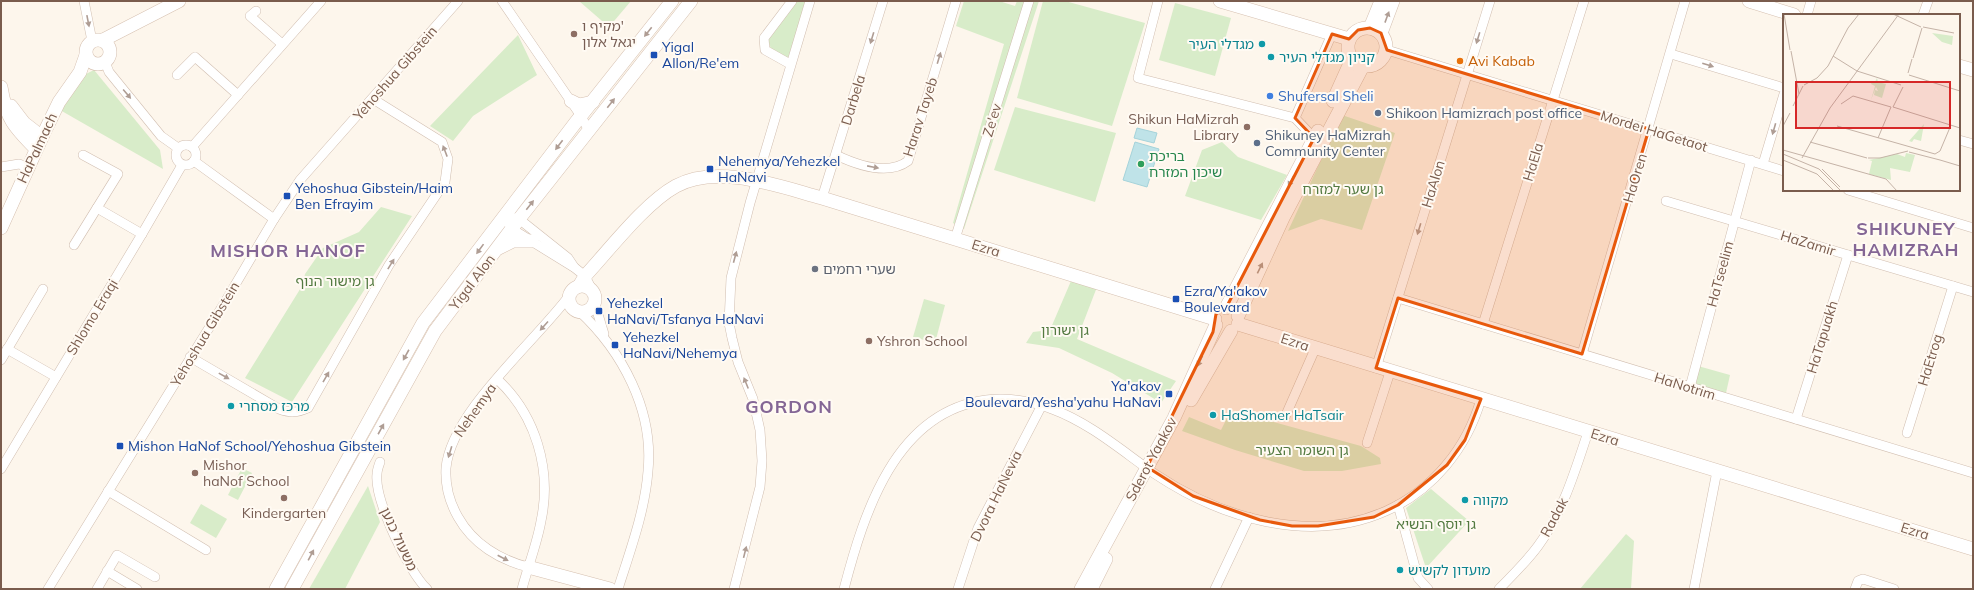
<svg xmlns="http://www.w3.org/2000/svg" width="1974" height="590" font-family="Mulish,'Noto Sans Hebrew',sans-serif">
	<rect width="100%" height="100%" fill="#fdf6ec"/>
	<!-- green -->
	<g fill="#d8ecc9">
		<path d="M579,1H631L609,27Z"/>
		<path d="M796,1H807L788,58L771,49L768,40Z"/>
		<path d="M964,1H999L1015,6L1017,1H1039L964,229L953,223L1004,44L956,26Z"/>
		<path d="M1043,1H1065L1145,23L1112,126L1017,98Z"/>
		<path d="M1175,3L1231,18L1215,76L1159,60Z"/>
		<path d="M518,35L537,75L473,116L453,141L430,126Z"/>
		<path d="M94,70L160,150L163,169L60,110L84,75Z"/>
		<path d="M1015,107L1116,133L1095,202L994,170Z"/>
		<path d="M1342,115L1395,133L1362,230L1321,219L1288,231Z"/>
		<path d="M1222,142L1238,157L1287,175L1261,220L1185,196L1202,150Z"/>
		<path d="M381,207L412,216L292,402L245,378L302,286L305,274L323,248L359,232Z"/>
		<path d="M1071,281L1097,287L1077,339L1176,381L1161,403L1112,373L1059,348L1026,343L1033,332L1050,330Z"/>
		<path d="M924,299L945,305L935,343L913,337Z"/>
		<path d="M1698,366L1730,375L1726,393L1693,385Z"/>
		<path d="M1229,414L1248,421L1252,416L1361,446L1380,458L1381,464L1342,471H1304L1235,450L1182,431L1189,417L1221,430Z"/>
		<path d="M242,468L252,473L238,500L228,495Z"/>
		<path d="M368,486L380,522L345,589H309Z"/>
		<path d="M1431,489L1469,521L1426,568L1406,508Z"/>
		<path d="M201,504L227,519L216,538L190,523Z"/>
		<path d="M1626,534L1634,541L1631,589H1580Z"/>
	</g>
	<!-- water -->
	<g fill="#bfe3e8" stroke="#a5d3da">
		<path d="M1137,128L1157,133L1154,143L1134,138Z"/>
		<path d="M1135,142L1159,149L1147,187L1123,180Z"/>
	</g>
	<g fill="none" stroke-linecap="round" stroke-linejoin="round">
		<defs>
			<g id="street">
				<path d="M84,1L92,41"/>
				<path d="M502,1L581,116L589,131"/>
				<path d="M1158,1L1138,78L1295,118L1314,138"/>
				<path d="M256,11L250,16L282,44"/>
				<path d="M1807,15L1811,1"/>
				<path d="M1923,15L1928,1"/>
				<path d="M1387,50L1784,171"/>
				<path d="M1671,54L1784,88"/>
				<path d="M105,62L109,72L161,136L178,148"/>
				<path d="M790,64L765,50L764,38L792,1"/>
				<path d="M177,75L195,57L238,95"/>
				<path d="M1295,118L1332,34"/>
				<path d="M1959,140L1973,144"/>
				<circle cx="186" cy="155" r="10"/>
				<path d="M192,147L321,1"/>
				<path d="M836,155C857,165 888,176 908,161L956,1"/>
				<path d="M194,161L274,219"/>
				<path d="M1763,164L1784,94"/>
				<path d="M1,167L19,164L28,167"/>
				<path d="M1848,190L1973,228"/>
				<path d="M822,198L883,1"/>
				<path d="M1666,201L1973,292"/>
				<path d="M97,208L142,234"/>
				<path d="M505,216L519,219L568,258L574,267"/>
				<path d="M509,224L512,229L575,268L585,276L592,290"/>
				<path d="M955,239L1029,1"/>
				<path d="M74,245L118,174L83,155"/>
				<path d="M1398,298L1973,473"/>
				<path d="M594,301L604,334"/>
				<path d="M579,311C622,351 654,410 648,471C645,511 630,551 618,589"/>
				<path d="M1483,324L1584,1"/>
				<path d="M7,349L56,377"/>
				<path d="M1582,354L1685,1"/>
				<path d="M190,357L279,409C290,413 297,413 308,408L389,265L445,182L448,159L442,142L373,99"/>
				<path d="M1,360L43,289"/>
				<path d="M1376,368L1490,1"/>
				<path d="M497,379C536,415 552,470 541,521C537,544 528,566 522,589"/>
				<path d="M1690,387L1751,160"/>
				<path d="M1285,417L1315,349"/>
				<path d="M1796,419L1848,255"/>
				<path d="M1907,433L1953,286"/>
				<path d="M1367,443L1390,372"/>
				<path d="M380,462C379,465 377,470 377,474C374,499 408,571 427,589"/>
				<path d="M1,469L142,234L182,165"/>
				<path d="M108,491L206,550"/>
				<path d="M1398,505L1418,578L1428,589"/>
				<path d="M528,567C500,560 473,544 458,517C450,503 445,485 446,468C451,412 535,342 569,296"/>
				<path d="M107,571L137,589"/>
				<path d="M48,589L225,302L274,219L300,180L458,1"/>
				<path d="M97,589L117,555L155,577"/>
				<path d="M734,589L760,487L762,461L760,430L753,399L738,362L732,338L729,323L731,278L750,203L810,1"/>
				<path d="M844,589C864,513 895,412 986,400C1007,397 1032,401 1052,409C1090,423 1122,451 1155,474C1221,518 1310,545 1386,511C1433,490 1467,448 1481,399"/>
				<path d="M958,589L978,528L1042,405"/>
				<path d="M1215,589L1249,517"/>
				<path d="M1499,589C1513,575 1527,561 1538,546C1563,512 1575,471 1588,432"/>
				<path d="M1694,589L1717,471"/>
				<path d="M1855,589L1858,581L1863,579L1894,589"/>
			</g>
			<g id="secondary">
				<path d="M1220,1L1349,39"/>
				<path d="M1749,1L1794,15"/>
				<circle cx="1367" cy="47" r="19"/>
				<path d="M1370,28L1381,1"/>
				<path d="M1381,33L1393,1"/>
				<circle cx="98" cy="52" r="12"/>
				<path d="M103,40L179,1"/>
				<path d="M1959,66L1973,70"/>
				<path d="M1,87C6,118 14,127 36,149"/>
				<path d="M571,101L579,105L593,102"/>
				<path d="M1333,101L1352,59"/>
				<path d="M11,106L24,123L42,137"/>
				<path d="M1,228L42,137L59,102L80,72L86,55"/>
				<path d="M499,248L513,241H532"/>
				<path d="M579,286L585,276C610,249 645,203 676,186C717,163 781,187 822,198L1215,319"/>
				<circle cx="582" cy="299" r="13"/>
				<path d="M1226,308L1318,131"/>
				<path d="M1238,316L1283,218L1363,66"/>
				<path d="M1238,324L1973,549"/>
				<path d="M1191,400L1231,331"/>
				<path d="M528,567L610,589"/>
				<path d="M276,589L423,323L576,122L672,1"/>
				<path d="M292,589L435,331L519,219L691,1"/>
				<path d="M1081,589L1174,418L1216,325"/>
				<path d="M1091,589L1106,559"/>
			</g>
		</defs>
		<!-- street casing -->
		<use href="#street" stroke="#d1beb0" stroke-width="10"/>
		<!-- secondary casing -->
		<use href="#secondary" stroke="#d6c0b0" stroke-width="14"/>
		<!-- street -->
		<use href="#street" stroke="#fff" stroke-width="9"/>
		<!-- secondary -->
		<use href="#secondary" stroke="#fff" stroke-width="13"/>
	</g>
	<!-- one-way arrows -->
	<defs><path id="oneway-solid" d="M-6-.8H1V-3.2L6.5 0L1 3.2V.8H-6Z"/></defs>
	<g fill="#af9d94">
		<use href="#oneway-solid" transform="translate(1387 17) rotate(-70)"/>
		<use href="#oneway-solid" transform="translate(88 21) rotate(79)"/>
		<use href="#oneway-solid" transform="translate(648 32) rotate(128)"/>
		<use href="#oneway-solid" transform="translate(872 38) rotate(107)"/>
		<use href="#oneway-solid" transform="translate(1478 38) rotate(107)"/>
		<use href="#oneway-solid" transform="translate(939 58) rotate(-73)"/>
		<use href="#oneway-solid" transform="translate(1708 65) rotate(17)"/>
		<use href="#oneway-solid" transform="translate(127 94) rotate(50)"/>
		<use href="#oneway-solid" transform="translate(611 103) rotate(-52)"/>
		<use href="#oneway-solid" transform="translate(1774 129) rotate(106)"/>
		<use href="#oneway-solid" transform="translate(559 145) rotate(127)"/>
		<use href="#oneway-solid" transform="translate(445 151) rotate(-111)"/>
		<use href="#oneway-solid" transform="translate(873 167) rotate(11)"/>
		<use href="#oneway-solid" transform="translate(1291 181) rotate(118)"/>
		<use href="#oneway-solid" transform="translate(530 205) rotate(-52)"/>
		<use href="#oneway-solid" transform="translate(1419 229) rotate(107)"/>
		<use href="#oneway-solid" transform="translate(480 249) rotate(126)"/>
		<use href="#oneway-solid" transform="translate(735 257) rotate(-75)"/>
		<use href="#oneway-solid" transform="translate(391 264) rotate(-58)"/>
		<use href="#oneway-solid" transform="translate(1260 268) rotate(-64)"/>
		<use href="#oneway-solid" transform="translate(544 326) rotate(132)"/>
		<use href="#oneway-solid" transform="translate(406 355) rotate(119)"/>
		<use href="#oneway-solid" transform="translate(1200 361) rotate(115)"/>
		<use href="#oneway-solid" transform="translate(224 376) rotate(29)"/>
		<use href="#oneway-solid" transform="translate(326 377) rotate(-60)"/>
		<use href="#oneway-solid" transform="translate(746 383) rotate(-112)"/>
		<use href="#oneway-solid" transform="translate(381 429) rotate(-61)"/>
		<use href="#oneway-solid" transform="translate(450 452) rotate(107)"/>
		<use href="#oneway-solid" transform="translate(745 552) rotate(-76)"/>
		<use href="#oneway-solid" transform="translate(311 555) rotate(-62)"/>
		<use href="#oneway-solid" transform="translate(503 558) rotate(27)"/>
	</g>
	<!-- marked area -->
	<path fill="#e8590c" fill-opacity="0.2" stroke="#e8590c" stroke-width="3" stroke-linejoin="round" d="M1370,28L1381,33L1387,50L1649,129L1582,354L1398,298L1376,368L1481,399L1465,440L1447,465L1398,505L1374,517L1318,526H1292L1260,520L1193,496L1147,467L1213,332L1216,314L1226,308L1314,138L1295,118L1332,34L1349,39L1358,30Z"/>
	<!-- markers -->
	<g fill="#8d6e63" stroke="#fffaf3" stroke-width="1.5">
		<circle cx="574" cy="34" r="4"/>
		<circle cx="1247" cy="127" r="4"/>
		<circle cx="869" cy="341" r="4"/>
		<circle cx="195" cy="473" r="4"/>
		<circle cx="284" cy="498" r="4"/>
	</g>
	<g fill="#0f9aa8" stroke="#fffaf3" stroke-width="1.5">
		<circle cx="1262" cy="44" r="4"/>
		<circle cx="1271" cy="57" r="4"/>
		<circle cx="231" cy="406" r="4"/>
		<circle cx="1213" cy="415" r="4"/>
		<circle cx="1465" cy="500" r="4"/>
		<circle cx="1400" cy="570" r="4"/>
	</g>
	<g fill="#1a4fb4" stroke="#fffaf3" stroke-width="1.5">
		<rect x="650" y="51" width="8" height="8" rx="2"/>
		<rect x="706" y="165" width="8" height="8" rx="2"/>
		<rect x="283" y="192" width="8" height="8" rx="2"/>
		<rect x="1172" y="295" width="8" height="8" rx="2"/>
		<rect x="595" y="307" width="8" height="8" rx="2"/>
		<rect x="611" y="341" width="8" height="8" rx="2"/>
		<rect x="1165" y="390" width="8" height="8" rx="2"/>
		<rect x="116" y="442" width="8" height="8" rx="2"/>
	</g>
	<circle fill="#e8710a" stroke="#fffaf3" stroke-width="1.5" cx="1460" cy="61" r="4"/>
	<circle fill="#3f7fe0" stroke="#fffaf3" stroke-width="1.5" cx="1270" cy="96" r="4"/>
	<g fill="#5c6f8a" stroke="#fffaf3" stroke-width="1.5">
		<circle cx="1378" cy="113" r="4"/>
		<circle cx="1257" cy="143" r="4"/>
	</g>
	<circle fill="#2e9e5b" stroke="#fffaf3" stroke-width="1.5" cx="1141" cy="164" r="4"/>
	<circle fill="#6b7280" stroke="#fffaf3" stroke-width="1.5" cx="815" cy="269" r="4"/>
	<g text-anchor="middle" stroke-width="4" stroke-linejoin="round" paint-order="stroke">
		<!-- education labels -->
		<g font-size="14" fill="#785e54" stroke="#fffaf3" text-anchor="start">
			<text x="582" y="31">מקיף ו'<tspan x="582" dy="16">יגאל אלון</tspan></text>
			<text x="1239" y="124" text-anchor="end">Shikun HaMizrah<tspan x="1239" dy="16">Library</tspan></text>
			<text x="877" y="346">Yshron School</text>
			<text x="203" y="470">Mishor<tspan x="203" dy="16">haNof School</tspan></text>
			<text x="284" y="518" text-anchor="middle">Kindergarten</text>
		</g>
		<!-- culture labels -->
		<g font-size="14" fill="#0d838f" stroke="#fffaf3" text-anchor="start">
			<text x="1254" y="49" text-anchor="end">מגדלי העיר</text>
			<text x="1279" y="62">קניון מגדלי העיר</text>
			<text x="239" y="411">מרכז מסחרי</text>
			<text x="1221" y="420">HaShomer HaTsair</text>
			<text x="1473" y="505">מקווה</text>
			<text x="1408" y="575">מועדון לקשיש</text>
		</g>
		<!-- transit labels -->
		<g font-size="14" fill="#164399" stroke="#fffaf3" text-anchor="start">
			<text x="662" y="52">Yigal<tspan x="662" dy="16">Allon/Re'em</tspan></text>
			<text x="718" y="166">Nehemya/Yehezkel<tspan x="718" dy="16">HaNavi</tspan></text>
			<text x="295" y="193">Yehoshua Gibstein/Haim<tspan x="295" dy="16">Ben Efrayim</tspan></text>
			<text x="1184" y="296">Ezra/Ya'akov<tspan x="1184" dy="16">Boulevard</tspan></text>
			<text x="607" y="308">Yehezkel<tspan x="607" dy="16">HaNavi/Tsfanya HaNavi</tspan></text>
			<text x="623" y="342">Yehezkel<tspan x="623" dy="16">HaNavi/Nehemya</tspan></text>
			<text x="1161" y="391" text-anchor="end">Ya'akov<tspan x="1161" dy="16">Boulevard/Yesha'yahu HaNavi</tspan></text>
			<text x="128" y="451">Mishon HaNof School/Yehoshua Gibstein</text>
		</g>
		<!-- food labels -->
		<g font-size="14" fill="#c56008" stroke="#fffaf3" text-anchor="start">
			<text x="1468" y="66">Avi Kabab</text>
		</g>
		<!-- street labels -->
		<g font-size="14" fill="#7a5c4d" stroke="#fffaf3">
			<text transform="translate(395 73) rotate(-49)" y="5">Yehoshua Gibstein</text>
			<text transform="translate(853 100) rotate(-73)" y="5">Darbela</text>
			<text transform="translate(920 117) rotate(-72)" y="5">Harav Tayeb</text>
			<text transform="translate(992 120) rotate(-73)" y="5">Ze'ev</text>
			<text transform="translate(1654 131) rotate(17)" y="5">Mordei HaGetaot</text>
			<text transform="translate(37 148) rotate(-65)" y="5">HaPalmach</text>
			<text transform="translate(1533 162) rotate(-73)" y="5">HaEla</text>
			<text transform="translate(1635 178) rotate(-73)" y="5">HaOren</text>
			<text transform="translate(1433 184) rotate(-73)" y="5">HaAlon</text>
			<text transform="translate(1808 243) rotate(17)" y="5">HaZamir</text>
			<text transform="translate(986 248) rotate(17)" y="5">Ezra</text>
			<text transform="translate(1720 274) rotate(-75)" y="5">HaTseelim</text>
			<text transform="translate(472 282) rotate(-53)" y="5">Yigal Alon</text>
			<text transform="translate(92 317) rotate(-59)" y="5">Shlomo Eraqi</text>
			<text transform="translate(205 334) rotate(-59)" y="5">Yehoshua Gibstein</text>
			<text transform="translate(1822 337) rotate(-73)" y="5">HaTapuakh</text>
			<text transform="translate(1295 342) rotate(18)" y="5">Ezra</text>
			<text transform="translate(1930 360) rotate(-73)" y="5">HaEtrog</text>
			<text transform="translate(1685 386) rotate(17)" y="5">HaNotrim</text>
			<text transform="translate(475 410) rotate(-55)" y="5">Nehemya</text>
			<text transform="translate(1605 437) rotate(17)" y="5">Ezra</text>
			<text transform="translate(1151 459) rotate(-62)" y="5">Sderot Yaakov</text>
			<text transform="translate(996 496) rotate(-64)" y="5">Dvora HaNevia</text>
			<text transform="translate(1554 517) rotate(-62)" y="5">Radak</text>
			<text transform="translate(1915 531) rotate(17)" y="5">Ezra</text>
			<text transform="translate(399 539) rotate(65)" y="5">משעול כנען</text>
		</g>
		<!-- shop labels -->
		<g font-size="14" fill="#366cbe" stroke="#fffaf3" text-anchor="start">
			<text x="1278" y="101">Shufersal Sheli</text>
		</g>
		<!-- service labels -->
		<g font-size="14" fill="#4e5e75" stroke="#fffaf3" text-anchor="start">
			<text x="1386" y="118">Shikoon Hamizrach post office</text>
			<text x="1265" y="140">Shikuney HaMizrah<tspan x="1265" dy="16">Community Center</tspan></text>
		</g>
		<!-- leisure labels -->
		<g font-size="14" fill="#27864d" stroke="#fffaf3" text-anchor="start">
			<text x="1149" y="161">בריכת<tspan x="1149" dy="16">שיכון המזרח</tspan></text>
		</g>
		<!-- park labels -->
		<g font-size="14" fill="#537a41" stroke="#fffaf3">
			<text x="1343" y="194">גן שער למזרח</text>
			<text x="335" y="286">גן מישור הנוף</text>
			<text x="1065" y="335">גן ישורון</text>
			<text x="1302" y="455">גן השומר הצעיר</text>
			<text x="1436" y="529">גן יוסף הנשיא</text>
		</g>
		<!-- worship labels -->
		<g font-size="14" fill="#5b616d" stroke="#fffaf3" text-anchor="start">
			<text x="823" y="274">שערי רחמים</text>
		</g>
		<!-- district labels -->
		<g font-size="18" font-weight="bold" letter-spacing="1" fill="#846695" stroke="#fffaf3">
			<text x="1906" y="235">SHIKUNEY<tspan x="1906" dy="21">HAMIZRAH</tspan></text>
			<text x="288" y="257">MISHOR HANOF</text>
			<text x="789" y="413">GORDON</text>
		</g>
	</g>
	<!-- overview -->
	<g transform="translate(1783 14)">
		<rect width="177" height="177" fill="#fdf6ec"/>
		<path d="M149,19L170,22L169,31L159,28ZM94,64L95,68L103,70L99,84L91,81L92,76L95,77L93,73L88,86L92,72L88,70L89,67L92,68ZM141,110L138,127L131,125L129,128L126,127ZM123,139L132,141L127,158L107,154L108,166L86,160L89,147L86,146L114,140L122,143Z" fill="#d8ecc9"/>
		<path fill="none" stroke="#c5b3a7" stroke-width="1" d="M1,0L7,36M110,0L138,13M140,13L171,19M8,37L16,80M50,42L74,57L118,71M130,44L139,14M125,59L129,45M126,61L177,77M21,71L34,64L45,52L65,14L76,0M58,90L70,82L108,93M10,92L20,72M110,93L177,114M110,93L120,73M0,112L7,99M54,112L152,140L157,137L168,111M95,124L108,93M27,128L84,144M0,136L103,165L114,177M126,138L157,146M0,140L36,155L58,177M19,144L47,94L116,0M85,144H97L125,137M0,146L34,160L51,177M157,146L177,152M39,155L57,173M116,177H138"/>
		<path fill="#d62828" fill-opacity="0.15" stroke="#d62828" stroke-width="2" d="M13,68H167V114H13Z"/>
		<rect width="177" height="177" fill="none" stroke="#7a5c4d" stroke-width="2"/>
	</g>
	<!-- border -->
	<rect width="1974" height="590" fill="none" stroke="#7a5c4d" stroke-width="4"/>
</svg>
